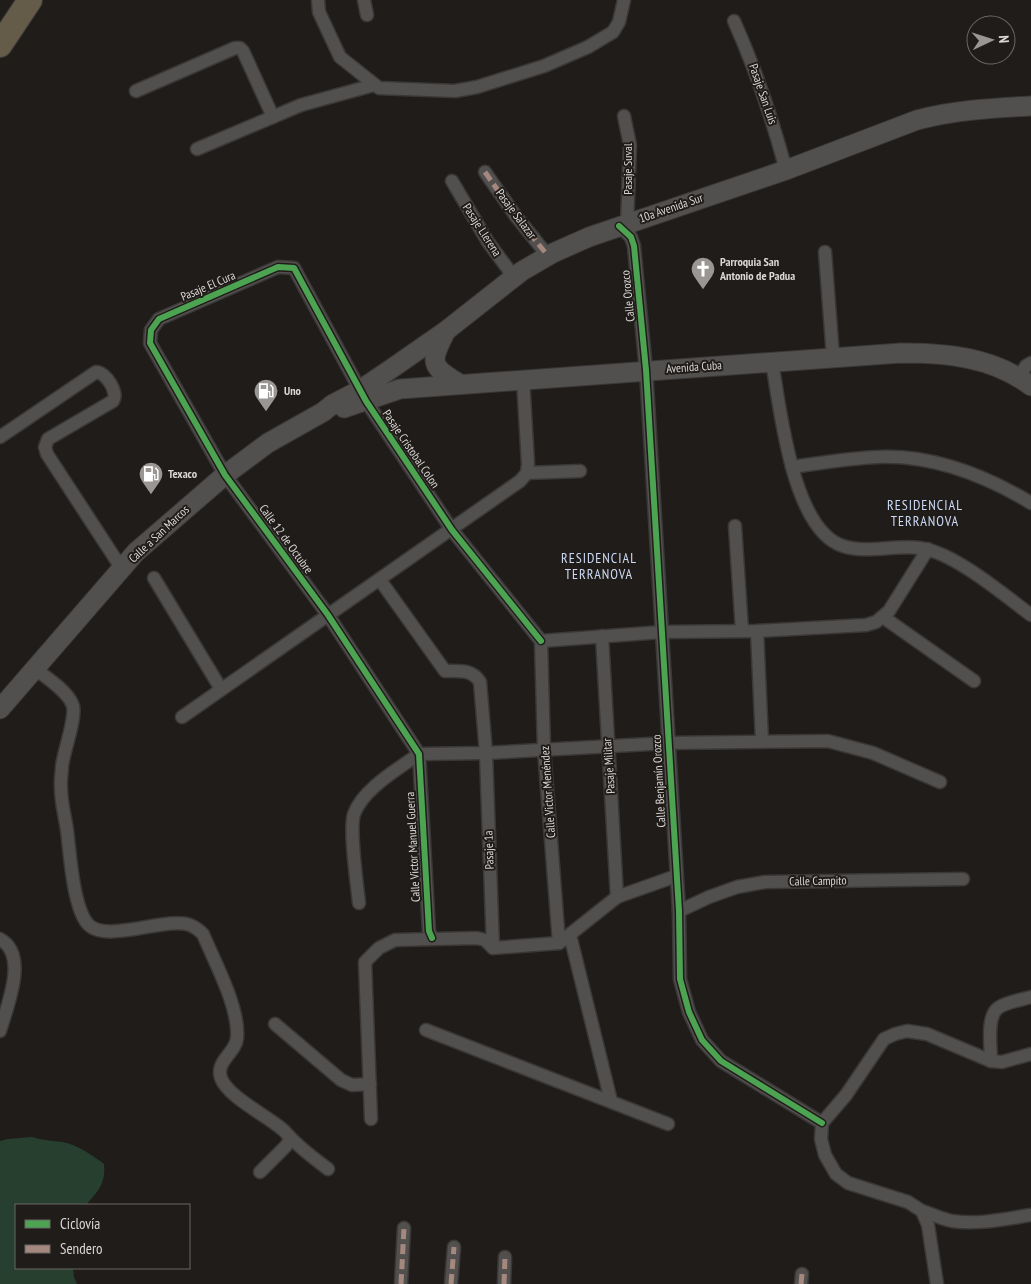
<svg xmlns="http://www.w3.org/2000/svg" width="1031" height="1284" font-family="'PT Sans Narrow',sans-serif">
	<rect width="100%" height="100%" fill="#1f1c1a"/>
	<!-- green -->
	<path fill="#263f2f" d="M32,1137C42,1140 52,1141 63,1142C78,1145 92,1155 104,1164C106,1184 98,1191 86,1205H16V1268H73L74,1277L77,1284H0V1141L8,1139Z"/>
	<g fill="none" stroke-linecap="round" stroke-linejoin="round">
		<defs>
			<g id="street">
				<path d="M318,0L319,12L340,57L379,88L455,91L477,87L544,66L588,47L613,32L619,22L624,0"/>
				<path d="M364,0L367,15"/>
				<path d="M734,21C756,70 772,118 786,170"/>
				<path d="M136,91L235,48H240L243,51L273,117"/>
				<path d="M624,116L630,145L627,224"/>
				<path d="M197,149L301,105L374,85"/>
				<path d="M485,172L515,215L548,256"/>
				<path d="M452,181L488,242L514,277"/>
				<path d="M619,226L631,237L634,246L646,370L679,911L680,979L689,1012L702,1040L721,1061L822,1123"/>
				<path d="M825,252L833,357"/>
				<path d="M772,362C780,407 792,530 843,546C870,555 902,542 929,550C960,558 1004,595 1031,615"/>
				<path d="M1019,377L1026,366L1031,363"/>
				<path d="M0,437L96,372C106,372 119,393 113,401L48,439L45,447L47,454L122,569"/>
				<path d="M792,467C821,463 850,458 879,457C933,455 986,476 1031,503"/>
				<path d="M527,473L580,471"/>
				<path d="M735,526L742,631"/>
				<path d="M154,578L221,689"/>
				<path d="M380,580L445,671C459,671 472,669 480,682L486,753L493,948"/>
				<path d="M883,617L974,681"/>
				<path d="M757,631L762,741"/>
				<path d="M602,636L617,897"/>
				<path d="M541,641L662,632L757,631L866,625L876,622L889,611L928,549"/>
				<path d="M541,641L544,749L559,943"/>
				<path d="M35,669C46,677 69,692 73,706C76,719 64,750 62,766C62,773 60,781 61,788C61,803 65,816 67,830C70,854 73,905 87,923C104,945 166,916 190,925C195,927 199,930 203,934C214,961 240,1008 237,1038C236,1053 215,1061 221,1078C227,1096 267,1116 282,1129C285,1131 287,1134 290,1137C301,1149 315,1159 328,1169"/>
				<path d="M182,717L520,481L527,473L528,464L523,379"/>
				<path d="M419,754L486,753L668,743L828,741L873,753L940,782"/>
				<path d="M359,903C357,884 349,829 354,814C363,789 398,769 419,754"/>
				<path d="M679,911L709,897L737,887L765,882L963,879"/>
				<path d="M570,935L611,1101"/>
				<path d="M432,938L429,931L419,754L328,615L225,475L150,343L151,330L159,319L278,267L294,268L366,401L452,530L541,641"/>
				<path d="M0,939C29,955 7,1006 0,1031"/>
				<path d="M275,1024L341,1080L352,1085L370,1084"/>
				<path d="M426,1030L668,1124"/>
				<path d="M991,1061C991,1048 986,1017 998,1008C1006,1002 1021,1000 1031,997"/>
				<path d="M371,1119L365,962L379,948L395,940L477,938L485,940L493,948L559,943L617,897L676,876"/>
				<path d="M260,1172L286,1146L289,1141V1136"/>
				<path d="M922,1211C932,1214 942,1219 952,1221C978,1225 1005,1219 1031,1215"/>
				<path d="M401,1284L404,1228"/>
				<path d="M451,1284L454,1247"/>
				<path d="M504,1284L505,1257"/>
				<path d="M801,1284L802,1274"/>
				<path d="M937,1284L928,1225L922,1211L908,1202L848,1183L836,1174L825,1155L821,1139L822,1123L846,1095L884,1039L895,1034L907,1031L927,1034L991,1061L1002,1062L1031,1054"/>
			</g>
			<g id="secondary">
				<path d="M446,331C430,362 429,366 460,384"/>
				<path d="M344,408L400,389L901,353C947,353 993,357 1031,386"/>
				<path d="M0,709L136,552L225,475L268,443L323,412L333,404L360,390L391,369L447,330L522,271L553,253L589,237L786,170L917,120C955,110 992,108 1031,106"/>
			</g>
			<path id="highway" d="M0,45L30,0"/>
		</defs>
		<!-- street casing -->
		<use href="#street" stroke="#3a3837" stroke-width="15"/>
		<!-- secondary casing -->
		<use href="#secondary" stroke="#3a3837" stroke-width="21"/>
		<!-- highway casing -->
		<use href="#highway" stroke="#3a3837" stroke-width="26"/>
		<!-- street -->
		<use href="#street" stroke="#52504f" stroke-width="12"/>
		<!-- secondary -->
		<use href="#secondary" stroke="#52504f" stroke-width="19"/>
		<!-- highway -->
		<use href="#highway" stroke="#645b49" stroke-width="24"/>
		<!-- quiet -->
		<g stroke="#a5887d" stroke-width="5" stroke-dasharray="10 5" stroke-linecap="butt">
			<path d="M485,172L515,215L548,256"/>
			<path d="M401,1284L404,1228"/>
			<path d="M451,1284L454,1247"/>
			<path d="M504,1284L505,1257"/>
			<path d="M801,1284L802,1274"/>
		</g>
		<defs>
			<g id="cycleway">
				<path d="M619,226L631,237L634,246L646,370L679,911L680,979L689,1012L702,1040L721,1061L822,1123"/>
				<path d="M432,938L429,931L419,754L328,615L225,475L150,343L151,330L159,319L278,267L294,268L366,401L452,530L541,641"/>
			</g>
		</defs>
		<!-- cycleway casing -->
		<use href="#cycleway" stroke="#201c19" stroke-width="9"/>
		<!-- cycleway -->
		<use href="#cycleway" stroke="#4ca352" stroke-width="6"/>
	</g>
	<!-- icons -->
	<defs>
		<symbol id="church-pin" viewBox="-11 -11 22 30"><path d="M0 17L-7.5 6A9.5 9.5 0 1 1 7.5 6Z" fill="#999694" stroke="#201c19"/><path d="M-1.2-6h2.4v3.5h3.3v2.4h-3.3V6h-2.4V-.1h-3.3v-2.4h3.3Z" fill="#fff"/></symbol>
		<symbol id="fuel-pin" viewBox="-11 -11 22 30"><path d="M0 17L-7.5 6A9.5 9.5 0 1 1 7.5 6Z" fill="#999694" stroke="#201c19"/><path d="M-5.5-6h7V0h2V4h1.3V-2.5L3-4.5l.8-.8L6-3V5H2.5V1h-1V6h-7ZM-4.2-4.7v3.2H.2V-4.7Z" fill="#fff"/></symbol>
	</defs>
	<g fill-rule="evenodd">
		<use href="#church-pin" x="689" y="255" width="28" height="38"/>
		<use href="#fuel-pin" x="252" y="377" width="28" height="38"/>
		<use href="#fuel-pin" x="137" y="460" width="28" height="38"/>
	</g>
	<g text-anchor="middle" stroke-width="4" stroke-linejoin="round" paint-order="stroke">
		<!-- street labels -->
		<g font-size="12" fill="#dbd7d5" stroke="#201c19">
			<text transform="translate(763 94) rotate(71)" y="4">Pasaje San Luis</text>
			<text transform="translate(628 169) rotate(-90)" y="4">Pasaje Suval</text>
			<text transform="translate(671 208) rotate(-19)" y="4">10a Avenida Sur</text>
			<text transform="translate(516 214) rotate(53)" y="4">Pasaje Salazar</text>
			<text transform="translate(482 230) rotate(57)" y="4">Pasaje Llerena</text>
			<text transform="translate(208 286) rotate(-23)" y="4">Pasaje El Cura</text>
			<text transform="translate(628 296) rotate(-96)" y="4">Calle Orozco</text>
			<text transform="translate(694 367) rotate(-4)" y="4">Avenida Cuba</text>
			<text transform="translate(411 449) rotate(56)" y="4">Pasaje Cristobal Colon</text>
			<text transform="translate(159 534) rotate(-43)" y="4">Calle a San Marcos</text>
			<text transform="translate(286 539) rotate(54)" y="4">Calle 12 de Octubre</text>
			<text transform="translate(609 766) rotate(-94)" y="4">Pasaje Militar</text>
			<text transform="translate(659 781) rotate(-93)" y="4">Calle Benjamín Orozco</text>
			<text transform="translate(548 792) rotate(-94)" y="4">Calle Victor Menéndez</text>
			<text transform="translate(413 847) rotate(-93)" y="4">Calle Victor Manuel Guerra</text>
			<text transform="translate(489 850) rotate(-92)" y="4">Pasaje 1a</text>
			<text transform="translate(818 881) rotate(-1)" y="4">Calle Campito</text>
		</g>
		<!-- poi labels -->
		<g font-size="12" font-weight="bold" fill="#dbd7d5" stroke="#201c19" text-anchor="start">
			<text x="720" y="266">Parroquia San<tspan x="720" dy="14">Antonio de Padua</tspan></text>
			<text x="284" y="395">Uno</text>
			<text x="168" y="478">Texaco</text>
		</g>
		<!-- neighbourhood labels -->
		<g font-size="14" letter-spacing="1" fill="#cddaf5" stroke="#201c19">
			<text x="925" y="510">RESIDENCIAL<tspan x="925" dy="16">TERRANOVA</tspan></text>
			<text x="599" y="563">RESIDENCIAL<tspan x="599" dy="16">TERRANOVA</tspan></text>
		</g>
	</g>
	<!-- legend -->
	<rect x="15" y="1204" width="175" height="65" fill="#201c19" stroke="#6b6764"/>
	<rect x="25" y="1220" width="25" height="8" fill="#4ca352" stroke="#6b6764"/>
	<text x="60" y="1229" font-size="15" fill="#dbd7d5">Ciclovía</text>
	<rect x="25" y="1245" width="25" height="8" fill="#a5887d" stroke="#6b6764"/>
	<text x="60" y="1254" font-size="15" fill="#dbd7d5">Sendero</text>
	<!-- north arrow -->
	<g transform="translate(991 40) rotate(86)"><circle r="24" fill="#201c19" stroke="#6b6764"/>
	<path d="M0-4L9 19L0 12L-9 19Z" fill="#999694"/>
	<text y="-8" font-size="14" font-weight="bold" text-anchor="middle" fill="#dbd7d5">N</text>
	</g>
</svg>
